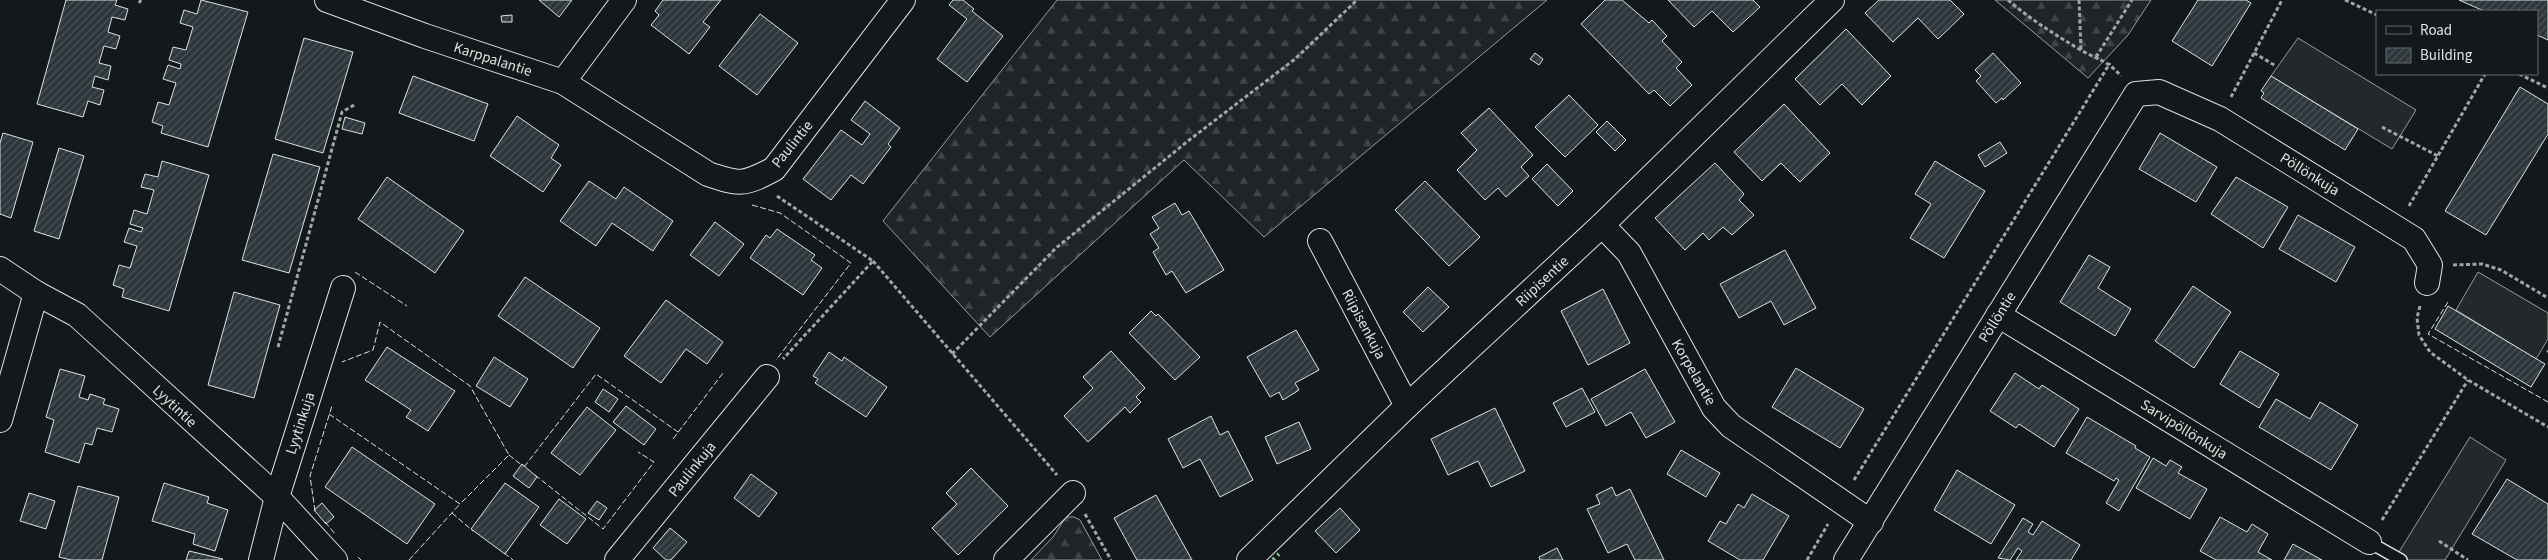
<svg xmlns="http://www.w3.org/2000/svg" width="2548" height="560" font-family="'Source Sans 3',sans-serif">
	<defs>
		<pattern id="forest-firs" width="22" height="20" patternUnits="userSpaceOnUse" patternTransform="scale(1.25)"><rect width="22" height="20" fill="#202428"/><path d="M5 1l3.5 6h-7zM16 11l3.5 6h-7z" fill="#404447"/></pattern>
		<pattern id="building-hatch" width="6" height="6" patternUnits="userSpaceOnUse" patternTransform="scale(1.25)"><rect width="6" height="6" fill="#2c363c"/><path d="M-1 1l2-2M0 6l6-6M5 7l2-2" fill="none" stroke="#4a5358"/></pattern>
	</defs>
	<rect width="100%" height="100%" fill="#14181c"/>
	<!-- forest -->
	<g fill="url(#forest-firs)" stroke="#939e99">
		<path d="M1057,0H1547L1264,237L1184,160L990,337L883,221Z"/>
		<path d="M1995,0H2151L2128,35L2088,78Z"/>
		<path d="M1066,517H1074L1080,520L1102,560H1031L1053,537Z"/>
	</g>
	<!-- parking -->
	<g fill="#24282b" stroke="#939e99">
		<path d="M2298,38L2416,110L2392,149L2271,76Z"/>
		<path d="M2478,272L2548,313V339L2536,359L2456,310Z"/>
		<path d="M2470,437L2506,460L2445,560H2394Z"/>
	</g>
	<!-- building -->
	<g fill="url(#building-hatch)" stroke="#d8e6dc">
		<path d="M66,0H117L115,5L128,9L125,20L112,17L108,32L120,36L116,49L104,46L99,63L111,66L108,80L95,76L92,87L104,90L100,105L88,101L83,117L37,104Z"/>
		<path d="M201,0L248,12L208,147L161,133L163,126L152,122L158,102L169,105L176,83L163,79L168,65L180,69L181,64L169,60L173,47L186,50L193,27L180,23L184,10L197,14Z"/>
		<path d="M539,0H572L559,17Z"/>
		<path d="M663,0H721L703,22L710,27L689,54L651,25L659,15L655,11Z"/>
		<path d="M953,0H963L974,9L972,11L1003,36L967,82L937,59L967,19L949,5Z"/>
		<path d="M1605,0H1622L1649,23L1652,20L1667,36L1662,41L1682,62L1676,68L1692,85L1670,106L1654,90L1649,94L1581,24Z"/>
		<path d="M1668,0H1753L1760,7L1733,32L1712,11L1694,27Z"/>
		<path d="M1879,0H1950L1964,14L1938,39L1918,18L1893,42L1865,13Z"/>
		<path d="M2198,0H2246L2251,3L2212,66L2172,41Z"/>
		<path d="M2459,0H2548V40L2537,35V11H2484Z"/>
		<path d="M760,14L798,43L757,95L719,66Z"/>
		<path d="M512,15V22H502L501,16Z"/>
		<path d="M1846,29L1891,76L1862,105L1842,84L1820,105L1795,79Z"/>
		<path d="M304,38L353,52L323,153L275,139Z"/>
		<path d="M1535,53L1543,59L1539,65L1530,59Z"/>
		<path d="M1993,53L2021,83L2003,100L2002,98L1996,103L1976,81L1981,76L1975,70Z"/>
		<path d="M413,76L488,104L474,141L399,113Z"/>
		<path d="M2271,76L2358,129L2345,150L2261,98L2264,93L2261,91Z"/>
		<path d="M2520,87L2548,104V134L2486,235L2445,211Z"/>
		<path d="M1569,95L1598,125L1565,157L1535,127Z"/>
		<path d="M865,101L900,128L888,144L891,147L863,184L851,175L831,200L803,179L841,130L862,145L870,134L851,120Z"/>
		<path d="M1784,104L1830,153L1800,182L1781,163L1762,181L1734,152Z"/>
		<path d="M1489,108L1533,155L1521,167L1529,176L1506,197L1498,188L1485,200L1457,170L1477,150L1461,133Z"/>
		<path d="M517,116L559,145L551,158L561,165L543,192L490,156Z"/>
		<path d="M345,117L365,123L362,134L342,129Z"/>
		<path d="M1607,121L1626,140L1615,151L1596,132Z"/>
		<path d="M3,133L33,142L11,218L0,214V143Z"/>
		<path d="M2160,133L2217,167L2196,202L2139,169Z"/>
		<path d="M2000,142L2007,153L1985,167L1978,155Z"/>
		<path d="M59,148L84,156L59,239L34,231Z"/>
		<path d="M273,154L320,167L289,273L242,260Z"/>
		<path d="M162,161L209,175L169,311L122,297L124,289L113,285L119,265L130,268L137,246L124,242L129,228L141,232L143,228L130,224L134,210L147,214L154,190L141,187L145,174L158,177Z"/>
		<path d="M1935,161L1985,191L1944,258L1910,238L1931,204L1915,194Z"/>
		<path d="M1715,163L1744,194L1739,200L1754,215L1732,235L1723,227L1709,240L1703,233L1685,250L1655,218Z"/>
		<path d="M1547,164L1573,191L1558,206L1532,179Z"/>
		<path d="M387,177L464,231L435,273L358,219Z"/>
		<path d="M2236,177L2288,207L2263,248L2211,214Z"/>
		<path d="M589,181L616,199L624,187L673,221L653,251L612,223L596,246L560,221Z"/>
		<path d="M1425,181L1480,237L1449,266L1395,210Z"/>
		<path d="M1175,203L1182,215L1189,211L1224,270L1186,293L1172,271L1166,275L1153,252L1159,248L1150,234L1159,228L1152,217Z"/>
		<path d="M2298,215L2355,247L2336,282L2279,249Z"/>
		<path d="M715,222L744,244L719,276L690,255Z"/>
		<path d="M777,229L815,255L811,260L822,268L803,295L750,258L766,235L770,238Z"/>
		<path d="M1785,250L1816,308L1784,325L1771,301L1739,318L1720,284Z"/>
		<path d="M2089,255L2110,267L2098,288L2131,309L2115,336L2060,302Z"/>
		<path d="M525,277L600,328L573,368L498,316Z"/>
		<path d="M2193,286L2231,312L2194,368L2155,341Z"/>
		<path d="M1428,287L1449,307L1423,332L1403,312Z"/>
		<path d="M1603,289L1630,343L1588,365L1561,311Z"/>
		<path d="M234,292L280,305L254,398L208,385Z"/>
		<path d="M666,300L723,342L707,364L686,349L661,383L624,356Z"/>
		<path d="M2448,306L2545,364L2531,387L2435,329Z"/>
		<path d="M1151,311L1156,316L1158,314L1200,357L1175,380L1129,333Z"/>
		<path d="M1296,330L1319,370L1295,383L1299,390L1283,400L1279,392L1270,397L1247,357Z"/>
		<path d="M387,347L455,391L428,431L406,417L411,410L365,380Z"/>
		<path d="M1111,351L1145,388L1136,397L1141,402L1130,413L1125,407L1088,442L1064,416L1093,388L1083,377Z"/>
		<path d="M2240,351L2279,374L2259,408L2220,384Z"/>
		<path d="M829,352L842,361L844,357L887,387L866,417L815,383L818,379L813,376Z"/>
		<path d="M494,357L528,379L510,407L476,386Z"/>
		<path d="M1796,368L1864,409L1840,448L1772,407Z"/>
		<path d="M60,369L85,376L79,397L88,400L90,394L105,399L103,404L119,409L112,432L97,428L92,445L85,443L79,463L45,452L54,420L46,417Z"/>
		<path d="M1645,369L1675,422L1646,438L1631,412L1606,426L1591,399Z"/>
		<path d="M2015,373L2039,389L2042,385L2079,409L2054,447L2019,424L2016,428L1990,411Z"/>
		<path d="M1582,388L1595,412L1566,427L1553,403Z"/>
		<path d="M603,389L618,399L609,412L595,402Z"/>
		<path d="M2276,399L2310,419L2320,402L2358,425L2331,470L2259,427Z"/>
		<path d="M626,406L656,429L644,445L613,422Z"/>
		<path d="M587,407L616,430L580,475L551,453Z"/>
		<path d="M1495,408L1525,471L1491,487L1478,461L1448,475L1431,439Z"/>
		<path d="M1211,416L1220,435L1228,431L1253,480L1220,497L1200,459L1183,468L1168,439Z"/>
		<path d="M2087,417L2136,446L2135,448L2150,457L2119,511L2106,503L2119,480L2116,478L2114,481L2066,453Z"/>
		<path d="M1299,422L1311,449L1277,464L1265,437Z"/>
		<path d="M352,447L435,504L407,544L325,487Z"/>
		<path d="M1681,450L1720,473L1706,497L1667,474Z"/>
		<path d="M2153,458L2166,466L2170,460L2182,467L2178,473L2207,489L2190,519L2136,488Z"/>
		<path d="M522,464L537,477L529,488L513,476Z"/>
		<path d="M971,468L1008,506L958,555L932,528L957,504L946,493Z"/>
		<path d="M1957,470L2015,505L1991,544L1934,510Z"/>
		<path d="M751,474L777,493L759,517L734,498Z"/>
		<path d="M2507,479L2548,504V560H2517L2472,534Z"/>
		<path d="M164,483L209,497L207,503L228,510L215,551L193,544L195,534L152,521Z"/>
		<path d="M505,483L539,507L505,554L471,529Z"/>
		<path d="M78,486L119,497L102,560H71L59,557Z"/>
		<path d="M1612,487L1616,496L1630,489L1664,560H1635L1627,544L1608,553L1587,509L1600,504L1596,495Z"/>
		<path d="M29,493L55,501L46,529L20,521Z"/>
		<path d="M1752,494L1789,516L1763,560H1740L1708,541L1720,521L1726,524L1738,504L1744,508Z"/>
		<path d="M1156,495L1192,560H1137L1114,518Z"/>
		<path d="M559,499L586,519L567,544L540,525Z"/>
		<path d="M597,501L607,508L599,520L588,513Z"/>
		<path d="M322,503L334,517L326,524L314,510Z"/>
		<path d="M1340,508L1360,530L1336,553L1315,531Z"/>
		<path d="M2220,517L2247,532L2252,524L2268,534L2258,552L2272,560H2216L2200,551Z"/>
		<path d="M2023,518L2033,524L2028,532L2033,535L2042,521L2080,545L2071,560H2016L2022,551L2018,548L2010,560L1998,558Z"/>
		<path d="M670,528L687,542L671,560H666L653,548Z"/>
		<path d="M2293,544L2322,560H2284Z"/>
		<path d="M1557,548L1563,560H1540L1539,557Z"/>
		<path d="M189,551L223,559L222,560H186Z"/>
	</g>
	<g fill="none" stroke-linecap="round" stroke-linejoin="round">
		<defs>
			<path id="lane" d="M2369,542L2401,560"/>
			<g id="street">
				<path d="M327,0L425,36L563,82L624,0"/>
				<path d="M563,82L708,174C740,185 744,185 774,169L903,0"/>
				<path d="M1602,225L1629,253L1714,408L1731,426L1871,522"/>
				<path d="M1320,241L1407,406"/>
				<path d="M0,269L36,293L77,315L277,497L335,560"/>
				<path d="M1998,315L2369,542"/>
				<path d="M0,420L36,293"/>
				<path d="M261,560L277,497L343,288"/>
				<path d="M617,560L767,377"/>
				<path d="M1006,560L1073,493"/>
				<path d="M1249,560L1407,406L1602,225L1832,0"/>
				<path d="M1846,560L2136,94L2159,92L2220,119L2414,239L2430,265L2427,283"/>
			</g>
		</defs>
		<!-- lane casing -->
		<use href="#lane" stroke="#d8e6dc" stroke-width="14"/>
		<!-- street casing -->
		<use href="#street" stroke="#d8e6dc" stroke-width="26"/>
		<!-- path -->
		<g stroke="#9da8a2" stroke-width="3" stroke-dasharray="4 2.5" stroke-linecap="butt">
			<path d="M2008,0C2030,19 2054,34 2079,49C2097,60 2106,59 2121,76"/>
			<path d="M2079,0L2081,50"/>
			<path d="M2345,0L2377,15"/>
			<path d="M139,3L141,0"/>
			<path d="M2254,53L2276,66"/>
			<path d="M2096,57L2132,0"/>
			<path d="M2519,74L2548,88"/>
			<path d="M2231,97L2282,0"/>
			<path d="M2382,127L2438,156"/>
			<path d="M777,196L873,261L783,359"/>
			<path d="M2409,206L2485,74"/>
			<path d="M873,261L1057,475"/>
			<path d="M2453,265L2482,264L2501,270L2548,298"/>
			<path d="M2420,306L2417,318L2419,335L2430,352L2468,380L2548,427"/>
			<path d="M278,347L342,112L356,104"/>
			<path d="M2547,352L2548,351"/>
			<path d="M952,354L1056,248L1188,141L1295,59L1357,0"/>
			<path d="M1854,480L2110,63"/>
			<path d="M1085,514L1111,560"/>
			<path d="M2382,520L2468,380"/>
			<path d="M2439,541L2468,560"/>
			<path d="M1807,560L1828,524"/>
		</g>
		<!-- lane -->
		<use href="#lane" stroke="#14181c" stroke-width="11"/>
		<!-- street -->
		<use href="#street" stroke="#14181c" stroke-width="24"/>
		<!-- hedge -->
		<path stroke="#8ac095" stroke-width="4" stroke-dasharray="2.5 4" stroke-linecap="butt" d="M1273,560L1279,554"/>
		<!-- fence -->
		<g stroke="#d8e6dc" stroke-width="1" stroke-dasharray="6 2.5" stroke-linecap="butt">
			<path d="M752,205L780,213L851,263L776,360"/>
			<path d="M355,272L407,306"/>
			<path d="M2448,302L2428,334L2548,402"/>
			<path d="M329,414L460,504L509,455L470,386L380,322L373,350L342,362"/>
			<path d="M673,439L723,373"/>
			<path d="M509,455L523,466"/>
			<path d="M524,467L596,374L678,432"/>
			<path d="M535,475L603,529L654,462L638,452"/>
			<path d="M315,511L310,476L332,406"/>
			<path d="M452,513L473,531"/>
			<path d="M325,522L336,535"/>
			<path d="M504,553L513,560"/>
			<path d="M358,557L361,560"/>
			<path d="M409,560L460,504"/>
		</g>
	</g>
	<g text-anchor="middle" stroke-width="4" stroke-linejoin="round" paint-order="stroke">
		<!-- street labels -->
		<g font-size="15" fill="#d8e6dc" stroke="#14181c">
			<text transform="translate(493 59) rotate(18)" y="5">Karppalantie</text>
			<text transform="translate(792 144) rotate(-51)" y="5">Paulintie</text>
			<text transform="translate(2310 174) rotate(32)" y="5">Pöllönkuja</text>
			<text transform="translate(1542 281) rotate(-43)" y="5">Riipisentie</text>
			<text transform="translate(1997 317) rotate(-58)" y="5">Pöllöntie</text>
			<text transform="translate(1364 324) rotate(62)" y="5">Riipisenkuja</text>
			<text transform="translate(1694 372) rotate(60)" y="5">Korpelantie</text>
			<text transform="translate(175 406) rotate(43)" y="5">Lyytintie</text>
			<text transform="translate(300 423) rotate(-72)" y="5">Lyytinkuja</text>
			<text transform="translate(2184 429) rotate(32)" y="5">Sarvipöllönkuja</text>
			<text transform="translate(692 469) rotate(-51)" y="5">Paulinkuja</text>
		</g>
	</g>
	<!-- legend -->
	<rect x="2376" y="10" width="162" height="65" fill="#14181c" stroke="#626a69"/>
	<rect x="2386" y="26" width="25" height="8" fill="#14181c" stroke="#626a69"/>
	<text x="2420" y="35" font-size="15" fill="#d8e6dc">Road</text>
	<rect x="2386" y="48" width="25" height="15" fill="url(#building-hatch)" stroke="#626a69"/>
	<text x="2420" y="60" font-size="15" fill="#d8e6dc">Building</text>
</svg>
